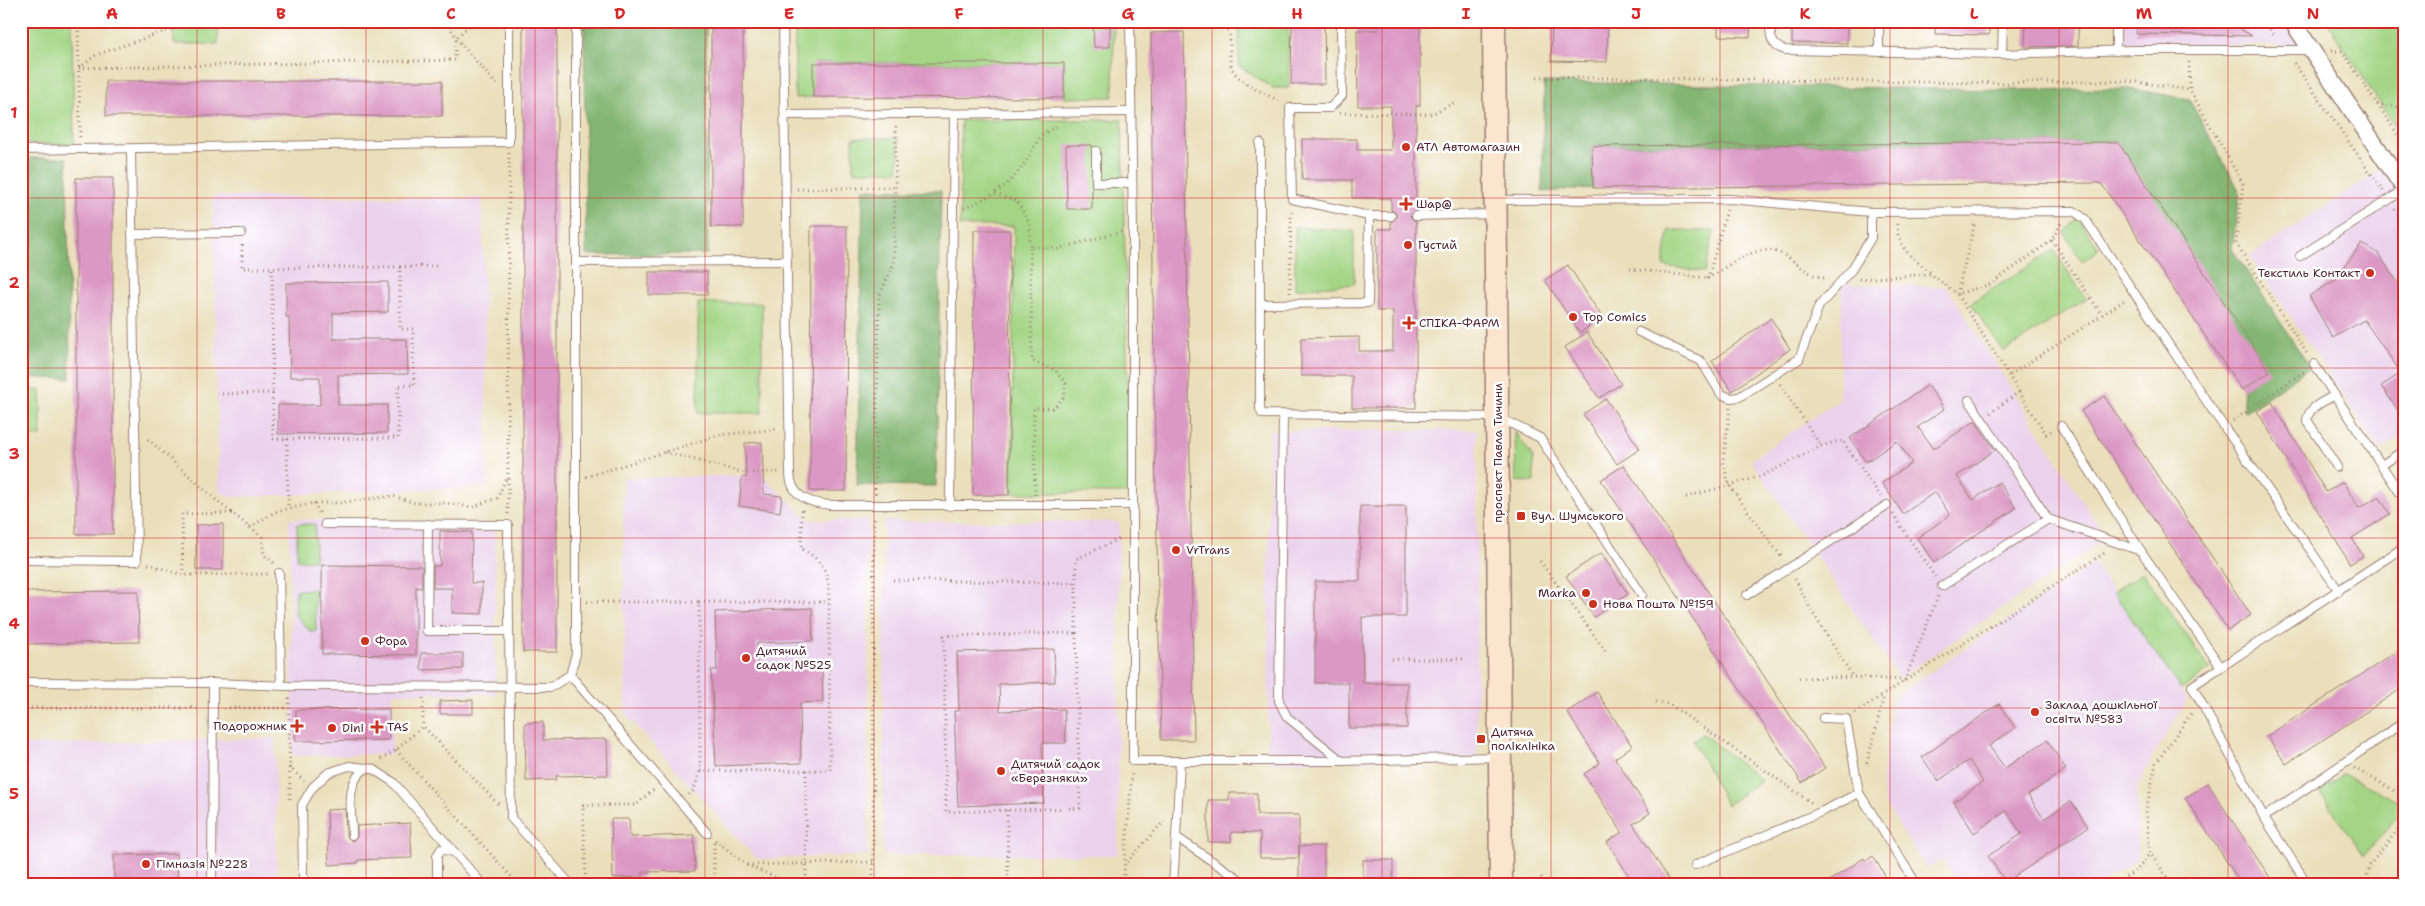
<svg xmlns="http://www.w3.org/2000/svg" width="2425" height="906" font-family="'Shantell Sans',sans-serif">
	<rect width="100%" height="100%" fill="#fff"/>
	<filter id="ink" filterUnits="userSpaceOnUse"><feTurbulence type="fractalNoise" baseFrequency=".02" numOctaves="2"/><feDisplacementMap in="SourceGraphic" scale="10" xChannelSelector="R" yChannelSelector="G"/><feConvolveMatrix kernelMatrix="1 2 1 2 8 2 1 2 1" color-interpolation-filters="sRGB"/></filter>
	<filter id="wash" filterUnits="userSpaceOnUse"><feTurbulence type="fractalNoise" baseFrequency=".0096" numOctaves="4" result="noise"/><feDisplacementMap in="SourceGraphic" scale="20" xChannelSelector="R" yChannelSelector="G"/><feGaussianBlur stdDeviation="1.12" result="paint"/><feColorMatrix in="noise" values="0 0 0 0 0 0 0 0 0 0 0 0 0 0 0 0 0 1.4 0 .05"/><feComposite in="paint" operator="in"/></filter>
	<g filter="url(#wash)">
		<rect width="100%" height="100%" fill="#eadfba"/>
		<!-- built -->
		<g fill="#ead1ec">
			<path d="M2125,21H2281L2300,46L2125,42Z"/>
			<path d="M2382,169L2404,202V434L2380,450L2250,256Z"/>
			<path d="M213,196L482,198L488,487L232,497L219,491Z"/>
			<path d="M1842,284L1947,287L2106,538L1899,678L1751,460L1839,400Z"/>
			<path d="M1477,430V758L1268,762L1269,431Z"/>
			<path d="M762,475L809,520H868V855L757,859L625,714L623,478Z"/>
			<path d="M289,519L495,524L496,694L393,693L392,754L293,756Z"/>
			<path d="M884,521L1119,522L1118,855H883Z"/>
			<path d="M2094,563L2187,700L2151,759L2137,787V860L2099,885H1959L1942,860L1927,869L1884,802L1882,782L1893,697Z"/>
			<path d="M275,738L277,885H21V745Z"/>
		</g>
		<!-- green -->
		<g fill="#a3d584" stroke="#767a58">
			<path d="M21,21H72L74,144H21Z"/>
			<path d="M173,21H218V44H174Z"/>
			<path d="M795,21H1114L1113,97L1064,98V63H814L813,97L795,98Z"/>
			<path d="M1239,21H1288L1289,88H1273L1239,66Z"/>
			<path d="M2326,21H2404V140Z"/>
			<path d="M961,120H1122L1130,493H1012L1014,226H960Z"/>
			<path d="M853,138H899L898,171H853Z"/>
			<path d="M2078,218L2099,249L2082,262L2064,233Z"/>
			<path d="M1295,227L1354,231V284L1295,289Z"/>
			<path d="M1669,230L1714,231L1705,272L1663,266Z"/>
			<path d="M2054,250L2086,299L2003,352L1971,303Z"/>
			<rect x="698" y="303" width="64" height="110"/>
			<rect x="21" y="390" width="20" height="46"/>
			<path d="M1515,432L1533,457L1534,482L1516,481Z"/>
			<path d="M297,524H315V560L297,561Z"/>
			<path d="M2142,572L2210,669L2181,690L2113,592Z"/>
			<path d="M315,589L316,631H310L295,615L296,590Z"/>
			<path d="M1703,734L1761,780L1727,805L1693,741Z"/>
			<path d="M2344,774L2404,804V807L2364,856L2320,792Z"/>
		</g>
		<!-- forest -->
		<g fill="#82b672" stroke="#666a4e">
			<path d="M584,21H706L708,254L586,255Z"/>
			<path d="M1544,82L1999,90L2131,89L2189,99L2240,192L2232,249L2310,367L2245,412L2242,390L2269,372L2117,142L1592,146L1593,188L1542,192Z"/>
			<path d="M21,158H67L70,379L21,377Z"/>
			<path d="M863,189L941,191L936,486L857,485Z"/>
		</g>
		<g id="blocks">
			<!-- building -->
			<g fill="#db98c4">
				<rect x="523" y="21" width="34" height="631"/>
				<rect x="711" y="21" width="32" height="206"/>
				<path d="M1378,21H1420V106H1416V210L1410,216L1416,222V408H1352V376H1301V338L1359,337V351H1393V311H1377V229H1391V222L1396,218V213L1391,210V198H1352V180H1302V139H1357V150H1391V106H1358L1357,30H1378Z"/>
				<path d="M1552,21H1608L1607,62L1551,61Z"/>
				<path d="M1718,21H1751L1750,37L1718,36Z"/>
				<rect x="1792" y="21" width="55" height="22"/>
				<path d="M1935,21H1989V35L1935,34Z"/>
				<path d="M2026,21H2078V46L2025,47Z"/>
				<path d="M2137,21H2227L2252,36L2136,34Z"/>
				<path d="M1292,22H1324L1325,84H1291Z"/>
				<path d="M1110,26V47H1094L1093,27Z"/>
				<path d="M1184,32L1194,740H1161L1154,394L1151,33Z"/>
				<path d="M813,63H1064V98L813,97Z"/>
				<rect x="106" y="81" width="336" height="35"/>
				<path d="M2118,142L2270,372L2242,390L2101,183L1593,188L1592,146Z"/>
				<path d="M1066,145H1092V209H1067Z"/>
				<rect x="76" y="178" width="37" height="356"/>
				<path d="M811,226H847L846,491H810Z"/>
				<path d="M974,230H1010L1009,495H973Z"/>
				<path d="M2361,244L2378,253L2404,292V419L2381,386L2401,373L2364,320L2333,338L2309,296L2335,280Z"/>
				<path d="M1568,265L1602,317L1580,333L1545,280Z"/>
				<rect x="649" y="272" width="58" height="23"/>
				<path d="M388,282V312L333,313V339H407L408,374L338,375V405H387V433L278,434V405H320V377H290L289,317H286V283Z"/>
				<path d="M1771,318L1790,349L1732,391L1712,361Z"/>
				<path d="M1587,332L1621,384L1599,398L1565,347Z"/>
				<path d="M1928,385L1944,409L1918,427L1933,449L1975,421L1995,450L1957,476L1973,500L1999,482L2016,508L1934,563L1917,538L1950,515L1935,492L1903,514L1882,483L1912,463L1897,441L1866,462L1850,438Z"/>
				<path d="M2104,396L2251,615L2228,630L2081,411Z"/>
				<path d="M1606,399L1640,449L1617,464L1583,414Z"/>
				<path d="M2272,402L2326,492L2343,482L2359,508L2379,496L2390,514L2352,538L2363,556L2350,564L2257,411Z"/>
				<path d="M762,442L764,494L782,496L780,512L739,506L742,477L746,478L745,443Z"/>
				<path d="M1624,465L1825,768L1802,783L1601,480Z"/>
				<path d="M1360,506H1406V617H1362L1363,683H1407V728H1349V683H1315V581H1360Z"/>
				<path d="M223,524V570H196V525Z"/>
				<path d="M440,531L472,532L471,583H482V614L452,613V588H433V566H440Z"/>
				<path d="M1601,553L1628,594L1594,617L1566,576Z"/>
				<path d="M322,565L422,566V588L416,587V655L322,654Z"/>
				<path d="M138,591L139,642L21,644V592Z"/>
				<path d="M812,608L813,641L757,643V671L822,668L823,702L800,703L801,763L716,766L711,670H717L715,612Z"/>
				<path d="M2404,647V687L2286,764L2267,736Z"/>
				<path d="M1054,649L1055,682L999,684L1000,711L1064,709L1066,743H1042L1044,803L958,806L954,711H959L957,652Z"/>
				<path d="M421,653H463V669L421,670Z"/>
				<path d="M1597,692L1632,746L1615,758L1650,813L1633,824L1669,879L1660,885H1635L1607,842L1622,832L1584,774L1600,763L1567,712Z"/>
				<path d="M473,700V714H440V701Z"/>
				<path d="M1999,704L2015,728L1989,746L2005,768L2047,740L2066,769L2028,795L2044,819L2071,801L2088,827L2006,882L1988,856L2022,834L2006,811L1974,833L1954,802L1983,782L1969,760L1938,781L1922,757Z"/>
				<path d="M389,709V740L295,741L296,710Z"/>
				<path d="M543,722V740L607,739L608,775L556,776V780L526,781L525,723Z"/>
				<path d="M2208,783L2221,804L2275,885H2242L2185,798Z"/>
				<path d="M1229,793H1257V815H1299V858H1260V833L1231,832V842H1208V800H1229Z"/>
				<path d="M345,809L346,836L352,841L357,837V826L410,823L412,858L358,860V863L329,865L327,810Z"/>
				<path d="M611,819H629L630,837L694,835L695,871L643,872V877L613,878Z"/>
				<rect x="1299" y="846" width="25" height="39"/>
				<path d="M177,854L178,885H114V855Z"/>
				<path d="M1873,856L1891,885H1823L1864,858L1866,861Z"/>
				<rect x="1363" y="860" width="30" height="25"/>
			</g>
		</g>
	</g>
	<g filter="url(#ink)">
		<use href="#blocks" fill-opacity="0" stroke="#9a7f72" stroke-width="1"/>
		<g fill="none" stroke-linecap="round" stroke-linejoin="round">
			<defs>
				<g id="lane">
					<path d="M783,21L790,472C790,496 808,503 830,505H1133"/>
					<path d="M1130,21L1133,231V761H1342L1498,757"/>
					<path d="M1341,21L1342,96L1330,108H1290L1292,199L1369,216H1391"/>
					<path d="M1770,21C1770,35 1770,46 1785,50L2002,54L2134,50H2311"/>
					<path d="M1879,21V52"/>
					<path d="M2116,21V51"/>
					<path d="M2002,54L2003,21"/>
					<path d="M785,115L1130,112"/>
					<path d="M1260,143V409L1262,414L1498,417L1540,438L1642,595"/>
					<path d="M21,150L509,142V21"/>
					<path d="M1096,151V183H1132"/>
					<path d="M1498,200L1730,199L1871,212L2074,211L2085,219L2213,411L2339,591"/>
					<path d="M1416,216L1493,214"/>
					<path d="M132,234L241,233"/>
					<path d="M2300,256L2404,190"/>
					<path d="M576,262L787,261"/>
					<path d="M1260,304L1368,303L1369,216"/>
					<path d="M1639,332L1701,361L1721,394L1731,398L1739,397L1799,359L1819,306L1852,269L1871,238V212"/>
					<path d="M2314,364L2404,499"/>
					<path d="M2335,395C2325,401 2308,407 2307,420L2337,467"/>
					<path d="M1969,400L2048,519"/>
					<path d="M1283,415L1279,701L1287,717L1342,761"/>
					<path d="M2061,426L2141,551"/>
					<path d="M2382,465L2404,450"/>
					<path d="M950,506L954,114"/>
					<path d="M325,524L508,525L511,818L571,885"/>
					<path d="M428,524L427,631H509"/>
					<path d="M21,560L137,561L131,149"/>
					<path d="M279,573L281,686"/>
					<path d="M1942,586L2048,519L2141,551L2221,667"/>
					<path d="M1747,595L1887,505"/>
					<path d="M570,675L707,833"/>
					<path d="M21,682L213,683L289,686L551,687L570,675L576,654V21"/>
					<path d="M1823,718L1846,719L1859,793L1917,885"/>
					<path d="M1180,761L1176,837L1248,885"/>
					<path d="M2264,817L2404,722"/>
					<path d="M352,835C352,811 344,783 366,768"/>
					<path d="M1695,865L1823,811L1859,793"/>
					<path d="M212,885L213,683"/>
					<path d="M307,885L303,876L302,805L312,788L328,773L349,766L373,769L393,782L483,885"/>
					<path d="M437,885V856L441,849L454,852"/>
					<path d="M1173,885L1176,837"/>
					<path d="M2308,885L2264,817L2192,686L2404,547"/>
				</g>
				<path id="street" d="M2292,21L2404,188"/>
				<path id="secondary" d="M1494,21L1501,885"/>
			</defs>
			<!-- lane casing -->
			<use href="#lane" stroke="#9a7f72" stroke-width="10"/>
			<!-- street casing -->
			<use href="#street" stroke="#9a7f72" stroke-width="19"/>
			<!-- secondary casing -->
			<use href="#secondary" stroke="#9a7f72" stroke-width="25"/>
			<!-- path -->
			<g stroke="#9a7f72" stroke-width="3" stroke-dasharray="1 4" stroke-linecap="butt">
				<path d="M78,21L80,138"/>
				<path d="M447,21L456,38L497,85"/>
				<path d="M1141,21H1159"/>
				<path d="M1217,21L1223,23C1237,36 1224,56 1234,72C1243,85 1267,94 1281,102"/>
				<path d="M2264,21L2276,37"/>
				<path d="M2331,51H2342L2404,144"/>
				<path d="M2189,62L2190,90L2243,184L2236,243L2308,355"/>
				<path d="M2294,63L2383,191"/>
				<path d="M79,68L455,60L456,38L474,21"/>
				<path d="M79,68L96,55L186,24L187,21"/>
				<path d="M1537,77L2002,83L2131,81L2190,90"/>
				<path d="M2377,104L2404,108"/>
				<path d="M1340,113L1432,114L1457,101"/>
				<path d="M797,189L896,187"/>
				<path d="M995,194L1017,201L1030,224V246"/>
				<path d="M964,208C985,199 1004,190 1019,171C1034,153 1034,135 1058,126"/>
				<path d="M2395,209L2404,223"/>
				<path d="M1727,210L1708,278C1728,267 1755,242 1780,253C1800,262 1802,274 1828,279"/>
				<path d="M1897,224C1897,249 1913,258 1931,273"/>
				<path d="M2052,240L2102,315"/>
				<path d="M242,245V268L400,267V329H413L414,385H398V438L273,439L272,268"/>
				<path d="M400,267L436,266"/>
				<path d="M1630,269L1708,278"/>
				<path d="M1859,279L1931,274L1957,294L1975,223"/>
				<path d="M1290,293L1291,210"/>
				<path d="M2010,375L2125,300"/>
				<path d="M1780,384L1821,446"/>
				<path d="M217,394L273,393"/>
				<path d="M1730,408L1723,462L1729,485L1782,558"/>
				<path d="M1990,413L2020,391"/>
				<path d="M2233,421L2306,370"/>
				<path d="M2051,431L2046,434L1957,294L1991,284L2052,240L2061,223"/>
				<path d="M148,439L216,500L262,537L264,555L274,563"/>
				<path d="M287,439L288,509"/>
				<path d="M665,452L745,473L779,472"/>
				<path d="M586,477L719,435L779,429"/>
				<path d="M875,494L879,297L894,263L896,126"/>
				<path d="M1035,495L1034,408H1054L1064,397L1066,384L1055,370L1032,361L1030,246L1057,249L1121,232"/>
				<path d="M1686,497L1762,476L1821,446L1842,440L1881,497"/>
				<path d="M314,503L320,514"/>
				<path d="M802,510L801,548C827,564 828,572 829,602L830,770L700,771L699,602H829"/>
				<path d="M508,514L509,153"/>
				<path d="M1893,514L1935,577"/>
				<path d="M250,527L275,512L314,503H337L393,496L415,503H444L473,507L497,498L507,477"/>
				<path d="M1540,561L1607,653"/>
				<path d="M148,564L183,575L268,574"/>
				<path d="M183,575L182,514L233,513"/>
				<path d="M1795,579L1811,610L1853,677"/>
				<path d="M893,580L1076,583"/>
				<path d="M587,602H699"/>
				<path d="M1076,633L1080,808L946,812L944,636Z"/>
				<path d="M1076,633V559L1121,538"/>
				<path d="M1392,659H1466"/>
				<path d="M1799,678L1853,677L1905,680L1938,596"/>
				<path d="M289,698L290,802"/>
				<path d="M423,698V726L498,804"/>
				<path d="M1656,702L1669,704L1812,803"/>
				<path d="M21,708H201"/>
				<path d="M224,708H289"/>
				<path d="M1855,713L2106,552"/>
				<path d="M396,750L519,885"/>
				<path d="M381,759L396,750L423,726"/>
				<path d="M1867,763L1884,696"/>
				<path d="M289,767L304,781"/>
				<path d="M2354,768L2404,796"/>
				<path d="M806,770V885"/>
				<path d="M689,795L694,790L700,771"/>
				<path d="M1007,810L1008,885"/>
				<path d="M715,840L747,865L794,885"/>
				<path d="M714,843V885"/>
				<path d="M1127,862L1164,821"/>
				<path d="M747,865L873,862"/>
				<path d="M1541,877L1546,885"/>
				<path d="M586,885L583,805H636L654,789"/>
				<path d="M873,885L874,515"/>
				<path d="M1039,885L1124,881"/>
				<path d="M1123,885L1132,773"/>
				<path d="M2113,885L2137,870L2150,853"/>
				<path d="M2156,885L2167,877"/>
				<path d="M2173,885L2150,853L2146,811L2156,763L2193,711"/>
				<path d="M2365,885L2369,866L2404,822"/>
			</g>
			<!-- lane -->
			<use href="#lane" stroke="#fff" stroke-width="8"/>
			<!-- street -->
			<use href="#street" stroke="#fff" stroke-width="16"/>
			<!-- secondary -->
			<use href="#secondary" stroke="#fce5cf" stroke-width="22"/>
		</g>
	</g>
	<!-- grid -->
	<path fill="none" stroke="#d62828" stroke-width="1" stroke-opacity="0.55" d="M197,21V885M366,21V885M535,21V885M705,21V885M874,21V885M1043,21V885M1212,21V885M1382,21V885M1551,21V885M1720,21V885M1890,21V885M2059,21V885M2228,21V885M21,198H2404M21,368H2404M21,538H2404M21,708H2404"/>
	<!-- markers -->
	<g fill="#c8321e" stroke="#fff" stroke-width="2">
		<circle cx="1406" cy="147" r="5"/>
		<path d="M1403.5 196.5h5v5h5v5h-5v5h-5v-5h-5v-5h5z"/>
		<circle cx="1408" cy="245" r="5"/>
		<circle cx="2370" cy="273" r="5"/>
		<circle cx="1573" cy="317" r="5"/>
		<path d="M1406.5 315.5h5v5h5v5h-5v5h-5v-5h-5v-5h5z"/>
		<rect x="1516" y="511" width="10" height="10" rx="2.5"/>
		<circle cx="1176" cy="550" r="5"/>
		<circle cx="1586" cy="593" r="5"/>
		<circle cx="1593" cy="604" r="5"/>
		<circle cx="365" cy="641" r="5"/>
		<circle cx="746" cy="658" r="5"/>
		<circle cx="2035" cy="712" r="5"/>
		<path d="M294.5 718.5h5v5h5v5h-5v5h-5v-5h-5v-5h5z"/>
		<path d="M374.5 719.5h5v5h5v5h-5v5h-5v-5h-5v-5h5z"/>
		<circle cx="332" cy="728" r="5"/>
		<rect x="1476" y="734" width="10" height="10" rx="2.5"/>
		<circle cx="1001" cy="771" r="5"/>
		<circle cx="146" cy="864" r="5"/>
	</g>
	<g text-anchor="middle" stroke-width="5" stroke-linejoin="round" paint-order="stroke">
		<!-- poi labels -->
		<g font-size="12" fill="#4a1f2b" stroke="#fff" text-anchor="start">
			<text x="1416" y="151">АТЛ Автомагазин</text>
			<text x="1416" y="208">Шар@</text>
			<text x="1418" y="249">Густий</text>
			<text x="2360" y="277" text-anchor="end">Текстиль Контакт</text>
			<text x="1583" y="321">Top Comics</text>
			<text x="1419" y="327">СПІКА-ФАРМ</text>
			<text x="1531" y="520">Вул. Шумського</text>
			<text x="1186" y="554">VrTrans</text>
			<text x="1576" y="597" text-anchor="end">Marka</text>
			<text x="1603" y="608">Нова Пошта №159</text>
			<text x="375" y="645">Фора</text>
			<text x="756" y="655">Дитячий<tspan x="756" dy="14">садок №525</tspan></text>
			<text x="2045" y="709">Заклад дошкільної<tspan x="2045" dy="14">освіти №583</tspan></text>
			<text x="287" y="730" text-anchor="end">Подорожник</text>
			<text x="387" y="731">TAS</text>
			<text x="342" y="732">Dini</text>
			<text x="1491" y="736">Дитяча<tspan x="1491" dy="14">поліклініка</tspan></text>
			<text x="1011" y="768">Дитячий садок<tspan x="1011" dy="14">«Березняки»</tspan></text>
			<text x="156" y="868">Гімназія №228</text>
		</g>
		<!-- street labels -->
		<g font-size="12" fill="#4a1f2b" stroke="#fff">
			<text transform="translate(1498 453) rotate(-90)" y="4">проспект Павла Тичини</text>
		</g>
	</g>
	<!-- margin -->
	<rect width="2425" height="906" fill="none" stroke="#fff" stroke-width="55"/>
	<rect x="28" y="28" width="2370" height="850" fill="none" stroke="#d62828" stroke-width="2"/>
	<g font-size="16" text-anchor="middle" font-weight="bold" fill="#d62828">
		<text x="112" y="19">A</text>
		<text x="281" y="19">B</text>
		<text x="451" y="19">C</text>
		<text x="620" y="19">D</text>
		<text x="789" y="19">E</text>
		<text x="959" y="19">F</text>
		<text x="1128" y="19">G</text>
		<text x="1297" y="19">H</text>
		<text x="1466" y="19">I</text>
		<text x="1636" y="19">J</text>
		<text x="1805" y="19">K</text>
		<text x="1974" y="19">L</text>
		<text x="2144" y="19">M</text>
		<text x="2313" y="19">N</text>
		<text x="14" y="118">1</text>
		<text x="14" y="288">2</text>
		<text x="14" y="459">3</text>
		<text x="14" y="629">4</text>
		<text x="14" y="799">5</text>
	</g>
</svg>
